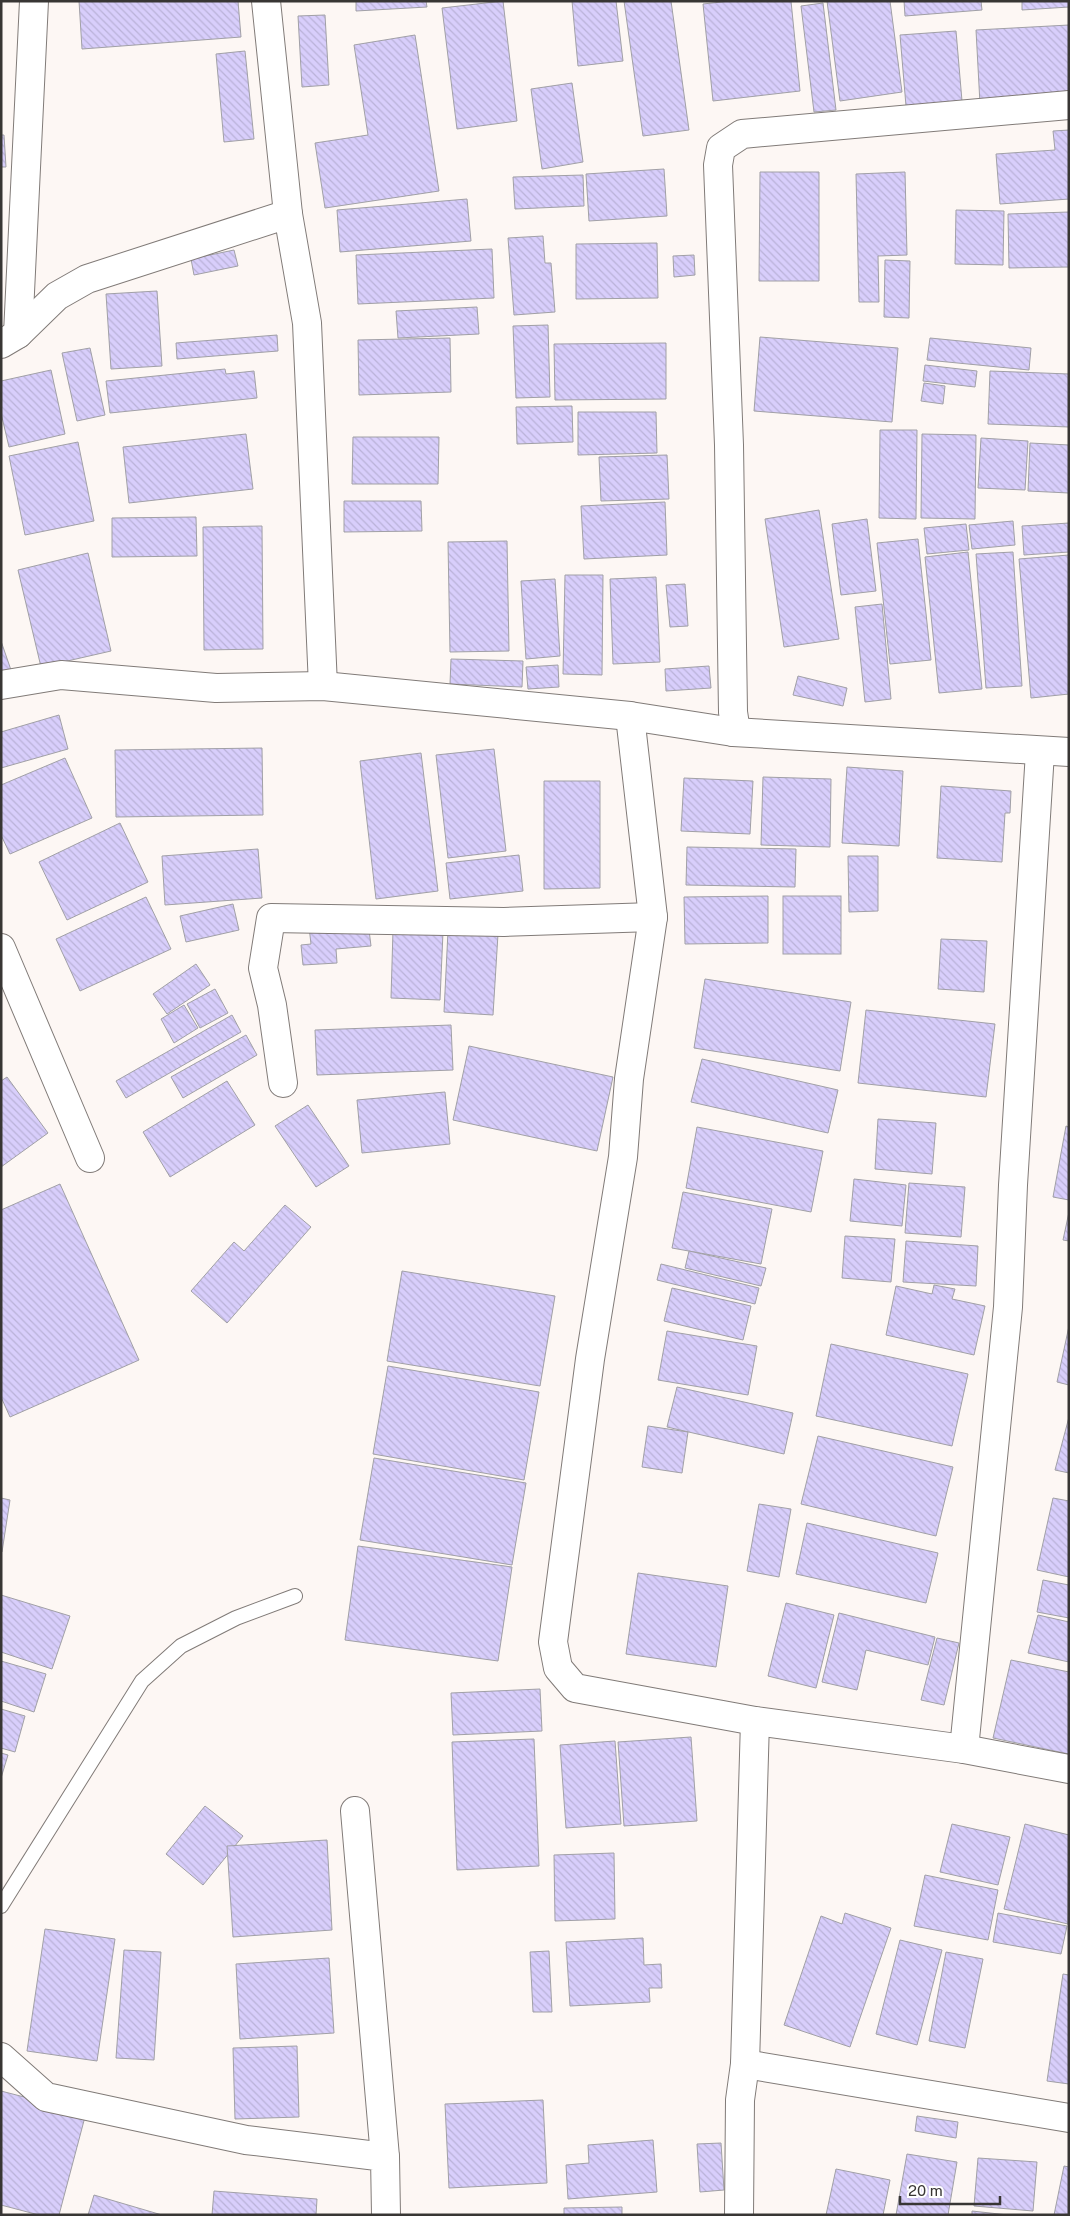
<svg xmlns="http://www.w3.org/2000/svg" width="1070" height="2216" font-family="'Public Sans',sans-serif">
	<defs>
		<pattern id="building-back-hatch" width="6" height="6" patternUnits="userSpaceOnUse" patternTransform="scale(1.25)"><rect width="6" height="6" fill="#d8cefb"/><path d="M-1 5l2 2M0 0l6 6M5-1l2 2" fill="none" stroke="#bab2d8"/></pattern>
	</defs>
	<rect width="100%" height="100%" fill="#fdf7f4"/>
	<!-- building -->
	<g fill="url(#building-back-hatch)" stroke="#a1a0a6">
		<path d="M79,1H238L241,37L82,49Z"/>
		<path d="M356,1H426L427,7L356,11Z"/>
		<path d="M503,1L517,121L457,129L442,8Z"/>
		<path d="M572,1H616L623,61L578,66Z"/>
		<path d="M624,1H671L689,130L643,136Z"/>
		<path d="M730,1H791L800,91L713,101L703,4Z"/>
		<path d="M827,1H890L902,92L840,101Z"/>
		<path d="M904,1H981L982,10L905,16Z"/>
		<path d="M1022,1H1069V7L1022,10Z"/>
		<path d="M823,3L836,110L814,112L801,6Z"/>
		<path d="M325,15L329,85L302,87L298,16Z"/>
		<path d="M1069,25V99L980,104L976,30Z"/>
		<path d="M956,31L962,101L906,106L900,35Z"/>
		<path d="M415,35L439,191L325,208L315,143L368,135L354,45Z"/>
		<path d="M245,51L254,139L224,142L216,54Z"/>
		<path d="M572,83L583,162L542,169L531,89Z"/>
		<path d="M1069,130V199L1000,204L996,154L1055,150L1053,131Z"/>
		<path d="M1,135H4L6,167H1Z"/>
		<path d="M664,169L667,216L589,221L586,174Z"/>
		<path d="M760,172H819V281H759Z"/>
		<path d="M905,172L907,255L878,256L879,302H859L856,174Z"/>
		<path d="M583,175L584,206L515,209L513,177Z"/>
		<path d="M467,199L471,241L340,252L337,210Z"/>
		<path d="M956,210L1004,211L1003,265L955,264Z"/>
		<path d="M1069,212V267L1009,268L1008,214Z"/>
		<path d="M543,236L545,263H551L555,312L514,315L508,238Z"/>
		<path d="M657,243L658,298L576,299V244Z"/>
		<path d="M492,249L494,298L358,304L356,255Z"/>
		<path d="M234,250L238,266L194,275L191,259Z"/>
		<path d="M694,255L695,275L674,277L673,256Z"/>
		<path d="M885,260L910,261L909,318L884,317Z"/>
		<path d="M157,291L162,366L111,369L106,294Z"/>
		<path d="M477,307L479,334L398,338L396,311Z"/>
		<path d="M548,325L550,397L516,398L513,326Z"/>
		<path d="M277,335L278,351L177,359L176,343Z"/>
		<path d="M760,337L898,348L892,422L754,411Z"/>
		<path d="M450,338L451,392L359,395L358,340Z"/>
		<path d="M930,338L1031,348L1029,370L927,360Z"/>
		<path d="M666,343V399L555,400L554,344Z"/>
		<path d="M90,348L105,415L77,421L62,353Z"/>
		<path d="M925,365L977,371L975,387L923,381Z"/>
		<path d="M225,369L226,374L254,371L257,398L110,413L106,381Z"/>
		<path d="M51,370L65,434L9,447L1,413V381Z"/>
		<path d="M990,371L1069,374V427L988,424Z"/>
		<path d="M924,383L945,386L943,404L921,401Z"/>
		<path d="M572,406L573,442L517,444L516,407Z"/>
		<path d="M578,412H656L657,453L578,455Z"/>
		<path d="M880,430H917L916,519L879,518Z"/>
		<path d="M246,434L253,489L129,503L123,447Z"/>
		<path d="M922,434L976,435L975,519L921,518Z"/>
		<path d="M353,437H439L438,484H352Z"/>
		<path d="M981,438L1028,441L1025,490L978,488Z"/>
		<path d="M78,442L94,521L25,535L9,456Z"/>
		<path d="M1030,443L1069,445V493L1028,491Z"/>
		<path d="M667,455L669,499L601,501L599,457Z"/>
		<path d="M344,501H421L422,531L344,532Z"/>
		<path d="M665,502L667,555L584,559L581,506Z"/>
		<path d="M819,510L839,639L784,647L765,519Z"/>
		<path d="M196,517L197,556L112,557V518Z"/>
		<path d="M867,519L876,591L841,595L832,524Z"/>
		<path d="M1013,521L1015,545L972,549L969,525Z"/>
		<path d="M1069,523V552L1024,555L1022,526Z"/>
		<path d="M966,524L969,550L927,554L924,528Z"/>
		<path d="M262,526L263,649L204,650L203,527Z"/>
		<path d="M918,539L931,660L890,664L877,543Z"/>
		<path d="M507,541L509,651L450,652L448,542Z"/>
		<path d="M968,552L982,689L939,693L925,557Z"/>
		<path d="M1013,552L1022,686L986,688L976,554Z"/>
		<path d="M88,553L111,651L41,667L18,570Z"/>
		<path d="M1069,555V694L1031,698L1019,559Z"/>
		<path d="M565,575H603L602,675L563,674Z"/>
		<path d="M656,577L660,662L613,664L610,579Z"/>
		<path d="M555,579L560,656L526,659L521,581Z"/>
		<path d="M685,584L688,626L670,627L666,585Z"/>
		<path d="M882,604L891,699L865,702L855,607Z"/>
		<path d="M1,641L12,673L1,677Z"/>
		<path d="M451,659L523,661L522,687L450,684Z"/>
		<path d="M558,665L559,687L528,689L526,667Z"/>
		<path d="M709,666L711,688L666,691L665,669Z"/>
		<path d="M798,676L847,688L843,706L793,695Z"/>
		<path d="M59,715L68,749L1,768V732Z"/>
		<path d="M262,748L263,815L116,817L115,750Z"/>
		<path d="M494,749L506,851L448,858L436,755Z"/>
		<path d="M421,753L438,891L376,899L360,761Z"/>
		<path d="M65,758L92,818L10,854L1,835V785Z"/>
		<path d="M847,767L903,771L899,846L842,843Z"/>
		<path d="M763,777L831,779L830,847L761,845Z"/>
		<path d="M684,778L753,781L750,834L681,831Z"/>
		<path d="M544,781H600V888L544,889Z"/>
		<path d="M941,786L1011,791L1010,813H1005L1002,862L937,858Z"/>
		<path d="M120,823L148,882L67,920L39,862Z"/>
		<path d="M687,847L796,849L795,887L686,885Z"/>
		<path d="M258,849L262,898L165,905L162,856Z"/>
		<path d="M519,855L523,891L450,899L446,863Z"/>
		<path d="M848,856H878V911L849,912Z"/>
		<path d="M768,896V943L685,944L684,897Z"/>
		<rect x="783" y="896" width="58" height="58"/>
		<path d="M146,897L171,949L80,991L56,939Z"/>
		<path d="M233,904L239,930L186,942L180,916Z"/>
		<path d="M368,922L371,946L336,949L337,963L303,965L301,945L311,944L309,927Z"/>
		<path d="M393,930L443,932L440,1000L391,998Z"/>
		<path d="M448,931L498,934L493,1015L444,1012Z"/>
		<path d="M941,939L987,941L984,992L938,989Z"/>
		<path d="M196,964L210,985L167,1014L153,994Z"/>
		<path d="M705,979L851,1002L840,1071L694,1048Z"/>
		<path d="M215,989L228,1013L200,1028L187,1004Z"/>
		<path d="M184,1005L198,1028L174,1043L161,1019Z"/>
		<path d="M866,1010L995,1024L986,1097L858,1083Z"/>
		<path d="M232,1015L241,1032L126,1098L116,1081Z"/>
		<path d="M451,1025L453,1070L317,1075L315,1030Z"/>
		<path d="M246,1035L257,1055L183,1098L171,1077Z"/>
		<path d="M469,1046L613,1077L597,1151L453,1120Z"/>
		<path d="M702,1059L838,1090L828,1133L691,1102Z"/>
		<path d="M7,1077L48,1133L1,1167V1081Z"/>
		<path d="M227,1081L255,1125L170,1177L143,1132Z"/>
		<path d="M445,1092L450,1144L362,1153L357,1100Z"/>
		<path d="M308,1105L349,1166L316,1187L275,1126Z"/>
		<path d="M878,1119L936,1123L932,1174L875,1169Z"/>
		<path d="M1066,1126L1069,1127V1200L1053,1197Z"/>
		<path d="M697,1127L823,1151L811,1212L686,1188Z"/>
		<path d="M854,1179L906,1185L902,1226L850,1221Z"/>
		<path d="M909,1183L965,1187L961,1237L905,1233Z"/>
		<path d="M60,1184L139,1360L10,1417L1,1397V1210Z"/>
		<path d="M683,1192L772,1209L761,1264L672,1248Z"/>
		<path d="M285,1205L311,1227L227,1323L191,1291L234,1242L244,1251Z"/>
		<path d="M1069,1212V1241L1063,1240Z"/>
		<path d="M845,1236L895,1239L891,1282L842,1278Z"/>
		<path d="M906,1241L978,1246L976,1286L903,1282Z"/>
		<path d="M689,1251L766,1268L761,1286L685,1268Z"/>
		<path d="M661,1264L759,1288L755,1304L657,1280Z"/>
		<path d="M402,1271L555,1296L540,1386L387,1361Z"/>
		<path d="M934,1285L955,1289L952,1299L985,1306L974,1355L886,1335L896,1286L932,1294Z"/>
		<path d="M672,1288L751,1306L743,1340L664,1321Z"/>
		<path d="M1069,1326V1385L1057,1382Z"/>
		<path d="M667,1331L757,1346L748,1395L658,1380Z"/>
		<path d="M831,1344L968,1374L952,1446L816,1416Z"/>
		<path d="M388,1366L539,1392L524,1480L373,1454Z"/>
		<path d="M677,1387L793,1413L784,1454L667,1427Z"/>
		<path d="M1069,1417V1473L1055,1470Z"/>
		<path d="M648,1426L688,1432L682,1473L642,1467Z"/>
		<path d="M818,1436L953,1467L936,1536L801,1504Z"/>
		<path d="M374,1458L526,1483L512,1565L360,1540Z"/>
		<path d="M1,1498L10,1500L2,1552H1Z"/>
		<path d="M1053,1498L1069,1501V1577L1037,1570Z"/>
		<path d="M759,1504L791,1509L779,1577L747,1571Z"/>
		<path d="M807,1523L938,1553L926,1603L796,1574Z"/>
		<path d="M358,1546L512,1567L498,1661L345,1640Z"/>
		<path d="M638,1573L728,1586L716,1667L626,1654Z"/>
		<path d="M1043,1580L1069,1585V1618L1037,1612Z"/>
		<path d="M1,1595L70,1616L52,1669L1,1652Z"/>
		<path d="M786,1603L834,1615L816,1688L768,1676Z"/>
		<path d="M839,1613L935,1637L928,1665L866,1650L857,1690L822,1682Z"/>
		<path d="M1038,1615L1069,1622V1662L1028,1653Z"/>
		<path d="M937,1638L959,1643L944,1705L921,1700Z"/>
		<path d="M1011,1660L1069,1672V1754L993,1738Z"/>
		<path d="M1,1661L46,1674L34,1712L1,1701Z"/>
		<path d="M540,1689L542,1731L453,1735L451,1693Z"/>
		<path d="M1,1709L25,1716L15,1752L1,1748Z"/>
		<path d="M691,1737L697,1821L624,1826L618,1742Z"/>
		<path d="M534,1739L539,1866L457,1870L452,1742Z"/>
		<path d="M615,1741L621,1824L566,1828L560,1745Z"/>
		<path d="M1,1753L8,1755L1,1778Z"/>
		<path d="M205,1806L243,1836L203,1885L166,1854Z"/>
		<path d="M952,1824L1010,1837L998,1885L940,1872Z"/>
		<path d="M1025,1824L1069,1835L1068,1924L1004,1909Z"/>
		<path d="M327,1840L332,1930L233,1937L227,1846Z"/>
		<path d="M614,1853L615,1919L555,1921L554,1855Z"/>
		<path d="M925,1875L998,1890L988,1940L914,1926Z"/>
		<path d="M845,1913L891,1928L850,2047L784,2025L821,1916L842,1924Z"/>
		<path d="M998,1913L1067,1926L1061,1954L993,1942Z"/>
		<path d="M45,1929L115,1939L97,2061L27,2051Z"/>
		<path d="M643,1938L644,1965L661,1964L662,1988H649L650,2002L570,2006L566,1942Z"/>
		<path d="M900,1940L942,1950L917,2045L876,2034Z"/>
		<path d="M124,1950L161,1952L154,2060L116,2058Z"/>
		<path d="M549,1951L552,2012H533L530,1952Z"/>
		<path d="M946,1952L983,1959L965,2048L929,2041Z"/>
		<path d="M329,1958L334,2033L240,2039L236,1964Z"/>
		<path d="M1063,1974L1069,1975V2084L1047,2081Z"/>
		<path d="M297,2046L299,2117L235,2119L233,2048Z"/>
		<path d="M1,2091L86,2113L59,2215H39L1,2205Z"/>
		<path d="M543,2100L547,2183L449,2188L445,2104Z"/>
		<path d="M917,2116L958,2122L956,2138L915,2131Z"/>
		<path d="M653,2140L657,2192L568,2199L566,2165L589,2163L588,2145Z"/>
		<path d="M721,2143L724,2190L700,2192L697,2144Z"/>
		<path d="M907,2154L957,2162L948,2215H896Z"/>
		<path d="M978,2158L1037,2162L1033,2211L974,2206Z"/>
		<path d="M1064,2166L1069,2167V2215H1054Z"/>
		<path d="M836,2169L890,2180L883,2215H826Z"/>
		<path d="M214,2191L317,2199L316,2215H212Z"/>
		<path d="M94,2195L162,2215H88Z"/>
		<path d="M622,2207V2215H564V2208Z"/>
		<path d="M972,2211L1008,2215H972Z"/>
	</g>
	<g fill="none" stroke-linecap="round" stroke-linejoin="round">
		<defs>
			<path id="service" d="M1,1906L142,1681L181,1646L236,1618L295,1596"/>
			<g id="minor">
				<path d="M266,1L288,214L307,323L323,686"/>
				<path d="M18,334L34,1"/>
				<path d="M1,344L18,334L57,296L87,279L288,214"/>
				<path d="M1,685L61,675L216,688L323,686L630,716L733,732L1069,752"/>
				<path d="M630,716L653,917L629,1079L623,1157L590,1359L553,1642L558,1668L575,1688L755,1721L964,1749L1069,1769"/>
				<path d="M733,732L735,725L733,712L729,445L718,165L721,148L742,134L1069,105"/>
				<path d="M1,948L90,1158"/>
				<path d="M283,1083L272,1005L263,968L271,918L504,922L653,917"/>
				<path d="M964,1749L1008,1307L1013,1185L1040,752"/>
				<path d="M355,1811L385,2157"/>
				<path d="M1,2057L46,2097L246,2140L385,2157L386,2215"/>
				<path d="M745,2064L1069,2118"/>
				<path d="M739,2215L740,2100L745,2064L755,1721"/>
			</g>
		</defs>
		<!-- service casing -->
		<use href="#service" stroke="#817b78" stroke-width="16"/>
		<!-- minor casing -->
		<use href="#minor" stroke="#817b78" stroke-width="30"/>
		<!-- service -->
		<use href="#service" stroke="#fff" stroke-width="14"/>
		<!-- minor -->
		<use href="#minor" stroke="#fff" stroke-width="28"/>
	</g>
	<!-- border -->
	<rect width="1070" height="2216" fill="none" stroke="#383634" stroke-width="5"/>
	<!-- scale -->
	<path d="M900 2196v8h100v-8" fill="none" stroke="#383634" stroke-width="2.5"/>
	<text x="908" y="2196" font-size="15" fill="#383634" stroke="#ffffff" stroke-width="4" paint-order="stroke">20 m</text>
</svg>
